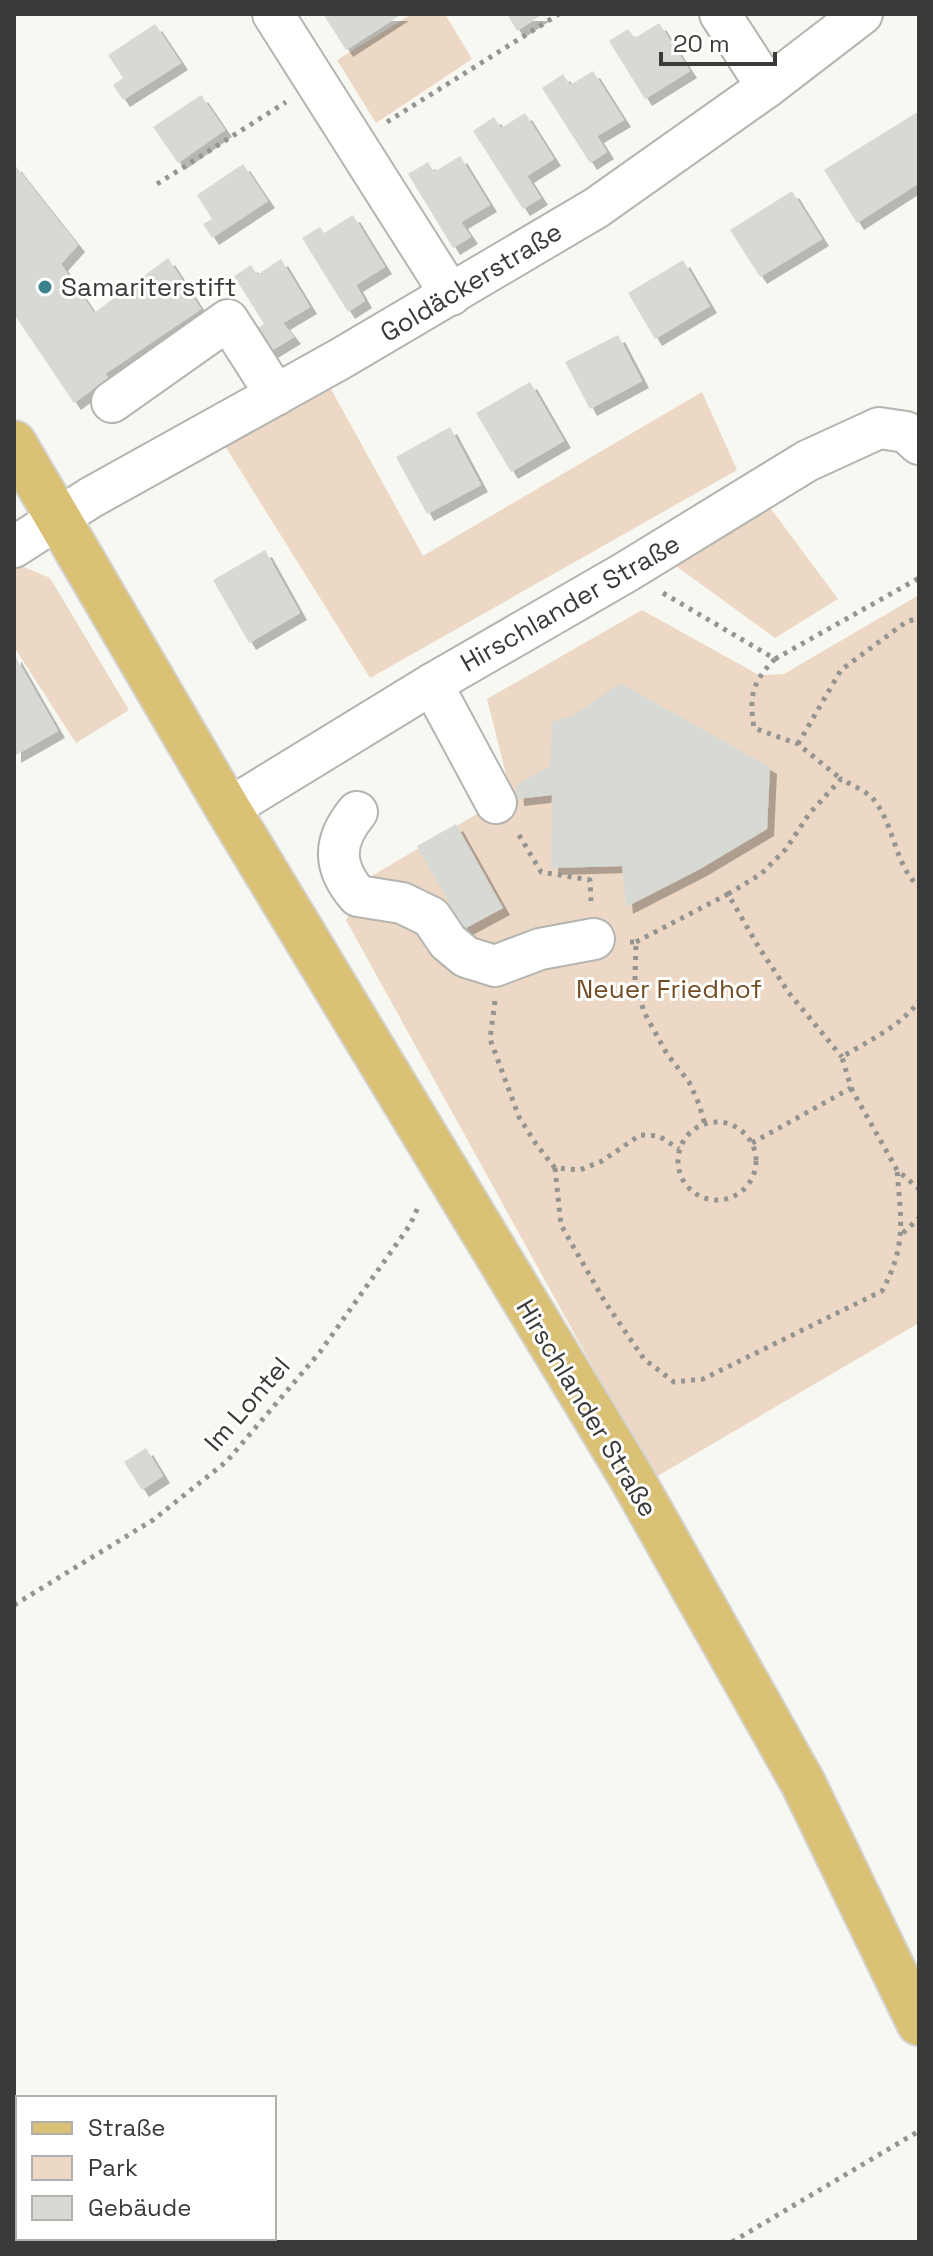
<svg xmlns="http://www.w3.org/2000/svg" width="933" height="2256" font-family="'Space Grotesk',sans-serif">
	<defs>
		<filter id="shadow"><feDropShadow dx="7" dy="7" stdDeviation="0" flood-color="#0004"/></filter>
	</defs>
	<rect width="100%" height="100%" fill="#f8f8f3"/>
	<!-- green -->
	<g fill="#ecd8c4">
		<path d="M412,14H445L472,59L376,123L337,60Z"/>
		<path d="M331,389L423,556L702,392L737,470L370,678L225,446Z"/>
		<path d="M763,498L838,599L775,638L665,558Z"/>
		<path d="M17,564L50,578L129,710L76,743L14,647V565Z"/>
		<path d="M919,595V1323L654,1478L346,920L370,877L511,794L487,699L642,610L759,675L784,674Z"/>
	</g>
	<!-- building -->
	<g fill="#d7d9d5" filter="url(#shadow)">
		<path d="M323,14H402L346,50Z"/>
		<path d="M507,14H543L517,31Z"/>
		<path d="M659,23L690,71L645,99L609,41L628,29L635,38Z"/>
		<path d="M155,24L181,63L123,100L113,85L123,78L108,55Z"/>
		<path d="M593,71L624,120L597,136L607,152L590,163L542,88L563,74L570,85Z"/>
		<path d="M201,95L225,130L178,163L153,127Z"/>
		<path d="M919,111V183L857,223L824,170Z"/>
		<path d="M525,113L554,159L527,176L541,198L523,209L473,131L494,117L501,128Z"/>
		<path d="M460,156L490,205L461,222L471,237L453,248L408,174L428,162L434,172Z"/>
		<path d="M14,164L78,245L61,264L94,313L168,258L201,309L105,374L108,378L74,403L14,314Z"/>
		<path d="M243,164L268,201L212,238L203,224L212,219L197,195Z"/>
		<path d="M792,191L822,239L760,277L730,230Z"/>
		<path d="M353,215L385,267L356,285L365,301L348,312L302,238L320,227L324,233Z"/>
		<path d="M281,259L310,307L283,323L294,337L266,354L252,331L264,324L234,276L251,265L257,275Z"/>
		<path d="M683,260L710,306L655,339L628,293Z"/>
		<path d="M618,335L642,381L590,409L565,362Z"/>
		<path d="M530,382L564,441L511,472L476,413Z"/>
		<path d="M450,427L481,485L427,514L396,457Z"/>
		<path d="M265,550L300,613L249,643L213,580Z"/>
		<path d="M14,654L58,731L14,756Z"/>
		<path d="M620,683L770,767L767,829L700,869L626,907L622,866L551,868L552,795L517,799L516,785L550,766L552,722L574,715Z"/>
		<path d="M456,824L503,908L464,929L417,846Z"/>
		<path d="M146,1448L163,1476L142,1490L124,1462Z"/>
	</g>
	<g fill="none" stroke-linecap="round" stroke-linejoin="round">
		<defs>
			<g id="minor">
				<path d="M273,14L451,295"/>
				<path d="M720,14L767,87"/>
				<path d="M112,402L228,320L276,395"/>
				<path d="M14,547L90,498L340,359L596,208L767,87L862,14"/>
				<path d="M432,684L496,803"/>
				<path d="M228,809L432,684L626,572L807,461L879,428L906,432L919,444"/>
				<path d="M357,812C333,841 332,866 358,896L402,903L431,917L448,942L466,957L495,966L540,949L594,939"/>
			</g>
			<path id="major" d="M14,443L228,809L630,1475L803,1783L919,2023"/>
		</defs>
		<!-- minor casing -->
		<use href="#minor" stroke="#b4b4b0" stroke-width="44"/>
		<!-- major casing -->
		<use href="#major" stroke="#d4d4d3" stroke-width="48"/>
		<!-- path -->
		<g stroke="#949490" stroke-width="5" stroke-dasharray="4 6" stroke-linecap="butt">
			<path d="M387,122L559,14"/>
			<path d="M157,184L286,102"/>
			<path d="M663,593L775,659L919,578"/>
			<path d="M775,659C752,682 749,696 754,728L798,744L841,779"/>
			<path d="M798,744L841,670L906,622L919,618"/>
			<path d="M519,835L541,872L590,880L591,901"/>
			<path d="M728,894L761,874L786,849L809,814L841,779C851,785 867,791 874,800C895,826 894,864 919,887"/>
			<path d="M630,942H636L635,980L644,1012L667,1054L689,1082L699,1104L705,1125"/>
			<path d="M636,942L728,894L758,946L789,993L842,1057"/>
			<path d="M495,1001L490,1039L519,1117L536,1144L555,1168L580,1170L602,1161L640,1135L659,1136L679,1149"/>
			<path d="M851,1088L897,1170L919,1189"/>
			<circle cx="717" cy="1161" r="39"/>
			<path d="M752,1143L851,1088L842,1057C868,1041 901,1026 919,1001"/>
			<path d="M555,1168L561,1225L605,1302L644,1359L674,1382L703,1379L882,1291C907,1245 901,1220 897,1170"/>
			<path d="M903,1233L919,1218"/>
			<path d="M14,1605L153,1520L227,1461L320,1352L410,1225L419,1205"/>
			<path d="M732,2242L919,2131"/>
		</g>
		<!-- minor -->
		<use href="#minor" stroke="#fff" stroke-width="40"/>
		<!-- major -->
		<use href="#major" stroke="#dbc176" stroke-width="44"/>
	</g>
	<!-- markers -->
	<circle fill="#3c828e" stroke="#fffffe" stroke-width="3" cx="45" cy="287" r="8"/>
	<g text-anchor="middle" stroke-width="6" stroke-linejoin="round" paint-order="stroke">
		<!-- street labels -->
		<g font-size="26" fill="#3a3a38" stroke="#fffffe">
			<text transform="translate(471 282) rotate(-31)" y="9">Goldäckerstraße</text>
			<text transform="translate(570 603) rotate(-30)" y="9">Hirschlander Straße</text>
			<text transform="translate(247 1404) rotate(-49)" y="9">Im Lontel</text>
			<text transform="translate(587 1408) rotate(59)" y="9">Hirschlander Straße</text>
		</g>
		<!-- poi labels -->
		<g font-size="26" fill="#3a3a38" stroke="#fffffe" text-anchor="start">
			<text x="61" y="296">Samariterstift</text>
		</g>
		<!-- park labels -->
		<g font-size="26" fill="#724d25" stroke="#fffffe">
			<text x="669" y="998">Neuer Friedhof</text>
		</g>
	</g>
	<!-- border -->
	<rect width="933" height="2256" fill="none" stroke="#3a3a38" stroke-width="32"/>
	<!-- legend -->
	<rect x="16" y="2096" width="260" height="144" fill="#fffffe" stroke="#b0b0af" stroke-width="2"/>
	<rect x="32" y="2122" width="40" height="12" fill="#dbc176" stroke="#b0b0af" stroke-width="2"/>
	<text x="88" y="2136" font-size="24" fill="#3a3a38">Straße</text>
	<rect x="32" y="2156" width="40" height="24" fill="#ecd8c4" stroke="#b0b0af" stroke-width="2"/>
	<text x="88" y="2176" font-size="24" fill="#3a3a38">Park</text>
	<rect x="32" y="2196" width="40" height="24" fill="#d7d9d5" stroke="#b0b0af" stroke-width="2"/>
	<text x="88" y="2216" font-size="24" fill="#3a3a38">Gebäude</text>
	<!-- scale -->
	<path d="M661 52v12h114v-12" fill="none" stroke="#3a3a38" stroke-width="4"/>
	<text x="673" y="52" font-size="24" fill="#3a3a38" stroke="#fffffe" stroke-width="6" paint-order="stroke">20 m</text>
</svg>
